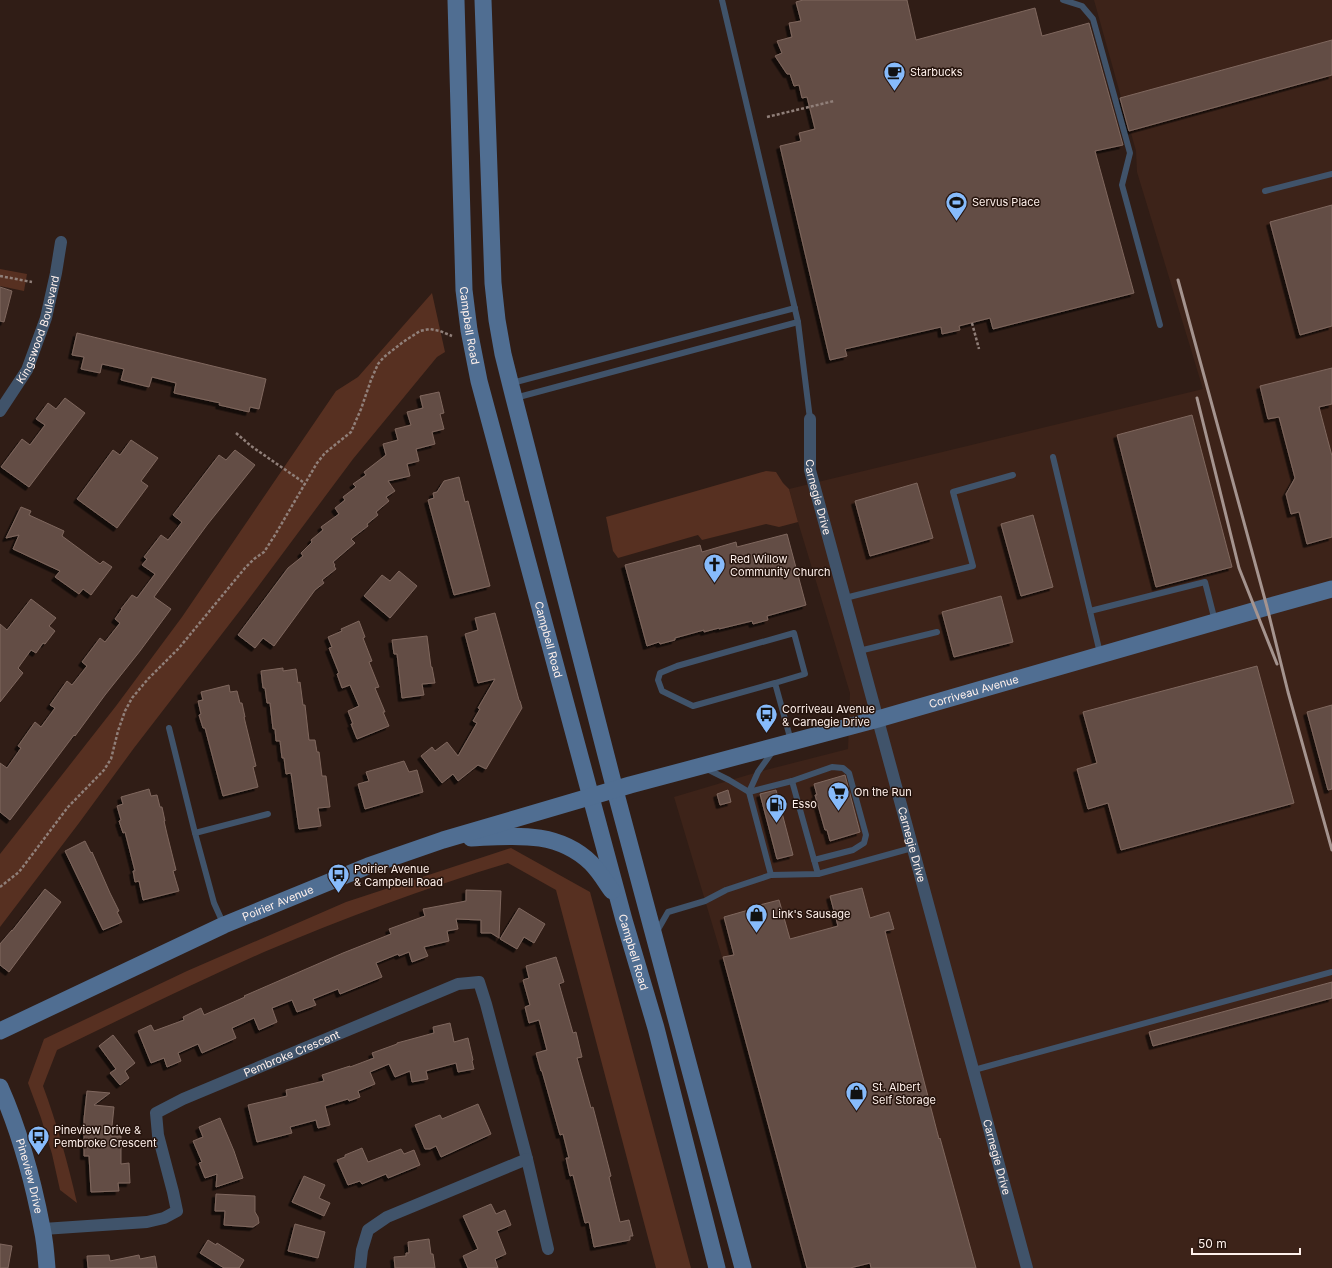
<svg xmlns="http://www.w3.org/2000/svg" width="1332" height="1268" font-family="Inter,sans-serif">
	<defs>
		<filter id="shadow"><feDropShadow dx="-3.5" dy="3.5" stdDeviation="0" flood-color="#0009"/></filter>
	</defs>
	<rect width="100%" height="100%" fill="#301d16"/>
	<!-- built -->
	<path fill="#3d2319" d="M1094,0H1332V1268H804L722,957L674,797L758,772L848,749L850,693L798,522L789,489L1203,389L1137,172L1136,151Z"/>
	<!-- green -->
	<g fill="#573021">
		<path d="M0,269L27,274L24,291L0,286Z"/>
		<path d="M432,293L445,352L437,357L353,459L245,604L134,748L79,823L0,927V854L116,706L182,617L336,391L358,377Z"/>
		<path d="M766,471L776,472L783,483L789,489L798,522L779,527L766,524L702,540L698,535L618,558L613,551L606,517Z"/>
		<path d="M511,848L590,892L691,1268H656L556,890L508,863C425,888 344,918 264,952C194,983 125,1017 57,1050L43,1086C57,1124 68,1163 77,1203L60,1190L52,1154L41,1118L28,1083L44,1039L187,971L346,902Z"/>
	</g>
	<!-- building -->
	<g fill="#644e45" stroke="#7f675e" filter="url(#shadow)">
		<path d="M803,0H907L916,40L1035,8L1042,36L1089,23L1123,145L1095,151L1134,293L993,329L990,318L959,326L960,330L942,334L941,327L845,349L847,356L830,360L780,146L801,141L799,133L815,129L807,97L802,98L799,85L794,86L790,74H787L775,56L782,53L777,41L792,37L789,23L801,21L796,2Z"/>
		<path d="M1332,40V75L1129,131L1120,98Z"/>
		<path d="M1332,205V326L1300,335L1270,222Z"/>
		<path d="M0,287L12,291L4,322L0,321Z"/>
		<path d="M77,333L266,379L259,409L250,407L249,412L219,405L220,403L174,393L176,383L152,377L149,387L121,380L124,369L102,364L100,373L81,369L84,357L72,355Z"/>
		<path d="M1332,368V404L1319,407L1332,456V537L1307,544L1299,512L1291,514L1286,494L1295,478L1279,417L1268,419L1260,386Z"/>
		<path d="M439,392L444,413L440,414L444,429L432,432L435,444L416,449L419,461L407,464L410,476L388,481L395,491L386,497L389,501L376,512L378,515L367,524L368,526L351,539L355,543L333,562L335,565L334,566L336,569L322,580L324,583L315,590L274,646L263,638L255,648L238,635L288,568L303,556L301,553L312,542L311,540L323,530L321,527L339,514L335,508L345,500L343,497L356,487L353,484L366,475L364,472L386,455L383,444L398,440L395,429L411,425L407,412L423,408L420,396Z"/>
		<path d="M65,398L85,413L29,487L1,467L22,439L30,445L45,425L36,419L48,403L56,409Z"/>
		<path d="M1192,415L1232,567L1156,587L1117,435Z"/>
		<path d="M131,440L158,458L141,481L148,486L117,528L77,499L113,450L120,455Z"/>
		<path d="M235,450L255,465L207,525L154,597L171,609L140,651L105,695L75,736L74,735L10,820L0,812V763L7,768L21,748L18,746L35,722L41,727L55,708L50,705L67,681L72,685L87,666L82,662L100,638L105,642L120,623L115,619L122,609H121L132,595L137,598L155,574L142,565L147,559L144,557L161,535L168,540L182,522L173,515L219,455L226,460Z"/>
		<path d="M459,477L465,502L468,501L490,586L454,595L428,500L434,498L433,493L437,492L444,481Z"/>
		<path d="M917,483L933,538L870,556L855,501Z"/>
		<path d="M21,507L31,511L29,515L64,531L62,536L100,564L103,561L112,567L91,595L83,589L79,594L55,577L60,571L13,549L19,535L6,538Z"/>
		<path d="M1033,515L1053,587L1021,596L1001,524Z"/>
		<path d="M787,534L806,605L767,616L768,620L753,624L752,621L719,629V628L704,632V630L675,638V640L660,644L659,642L647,646L625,565L700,545L702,552L736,542L737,547Z"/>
		<path d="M399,571L417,586L390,618L364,596L382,575L390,581Z"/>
		<path d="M1001,596L1013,642L954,657L942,612Z"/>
		<path d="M31,599L56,618L49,626L55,631L45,644L43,643L36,653L31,650L18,668L23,673L0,702V624L7,630Z"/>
		<path d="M495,613L519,700L520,701L522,708L486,769L478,765L458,781L453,774L442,783L421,756L432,747L435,751L447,742L458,756L477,723L473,721L480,709L478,708L495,679L478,683L465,634L478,630L475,618Z"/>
		<path d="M359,621L365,637L363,638L372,661L369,662L379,687L375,688L385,712H383L389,726L357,739L351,724H353L348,711L359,706L350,685L342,688L337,674L339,673L329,648L332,647L328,637L342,631L341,629Z"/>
		<path d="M427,636L431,667H432L435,683L422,684L424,695L402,698L397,654H394L392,640Z"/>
		<path d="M1257,666L1294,803L1121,850L1108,803L1088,809L1077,769L1097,763L1083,712Z"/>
		<path d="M283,668V671L296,669L298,683L300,682L303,705H305L309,740H315L317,752H319L322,776H326L330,807L318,808L321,826L299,829L291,773L286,774L284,758H282L280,741H276L275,729H273L270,703H267L265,688H263L261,671Z"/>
		<path d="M229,685L230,692L237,691L240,703H242L245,717H244L256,766L253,767L258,787L223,796L205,728H203L199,715L201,714L198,701L203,700L201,692Z"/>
		<path d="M1332,705V789L1328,790L1307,712Z"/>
		<path d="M404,761L409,772L417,770L423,792L365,809L358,784L369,781L366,772Z"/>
		<path d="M845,775L860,832L830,841L827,830H825L815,795H817L814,784Z"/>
		<path d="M149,789L151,796L157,795L160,807H162L165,821H164L167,834L176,870L173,871L179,891L143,900L139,881L135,882L133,871H135L125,832L123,833L119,821L121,820L117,806L123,804L121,797Z"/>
		<path d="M728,790L731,802L720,805L717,794Z"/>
		<path d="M776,790L793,855L777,859L760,794Z"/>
		<path d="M85,841L91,853L92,852L110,893L119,911L117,912L122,922L103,930L65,851Z"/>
		<path d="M862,888L870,918L889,912L894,929L885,931L939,1139L940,1138L976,1268H871L870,1263L850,1268H807L723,957L734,955L724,917L752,909V907L779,900L790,939L838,926L830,896Z"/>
		<path d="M45,889L61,902L9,972L0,965V944L12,930V931Z"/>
		<path d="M466,890L501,891L499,938L491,933H481V920L456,919L458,929L447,931L449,941L424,947L428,956L412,962L409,952L399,956L398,954L376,963L382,977L340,994L338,989L313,999L316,1005L297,1012L292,1000L272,1008L277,1022L259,1030L254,1018L232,1028L236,1038L202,1053L198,1044L178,1053L181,1061L167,1067L164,1058L151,1063L138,1031L151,1025L154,1031L184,1020L183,1017L201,1008L204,1015L245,997L244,996L343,953L391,934L389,929L425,916L423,909L466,901Z"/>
		<path d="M519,908L545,924L534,943L524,937L517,949L500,939Z"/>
		<path d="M556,957L564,982L559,984L573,1033L576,1032L582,1057L577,1058L591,1108L593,1107L604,1149L611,1176L609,1177L620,1222L629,1220L633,1236H630V1240L594,1247L589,1222L585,1223L573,1175L570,1176L566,1158H569L563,1134L560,1135L542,1071H541L536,1053L547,1050L539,1020L529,1023L525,1007L530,1005L523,980L529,978L526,966Z"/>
		<path d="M1332,982V998L1153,1046L1149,1032Z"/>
		<path d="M450,1023L454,1042L468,1038L473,1060L472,1061L474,1069L458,1072L456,1063L426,1071L428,1079L412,1082L410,1071L395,1077L389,1064L370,1072L375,1084L358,1091L360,1097L349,1101L348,1099L325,1106L330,1125L318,1128L316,1120L290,1127L292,1133L257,1142L248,1105L287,1096L286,1090L324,1081L322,1075L350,1066V1067L374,1058L372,1053L397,1044V1043L434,1033L433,1027Z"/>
		<path d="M113,1035L135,1063L125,1071L129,1078L120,1085L110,1073L116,1069L99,1046Z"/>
		<path d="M87,1091L110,1093L94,1105L114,1107L111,1136H121V1164L129,1163L130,1183H118L119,1191L91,1192L89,1156H84V1119Z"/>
		<path d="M478,1104L491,1134L441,1157L436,1146L430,1149H425L415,1125L440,1115L442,1119Z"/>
		<path d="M220,1118L234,1151L243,1178L216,1187L217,1174L205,1178L199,1163L202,1162L193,1141L203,1137L199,1127Z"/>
		<path d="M362,1148L368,1162L401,1149L404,1154L414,1150L420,1165L388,1178L386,1174L362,1184L360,1181L348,1185L337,1160L345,1157V1155Z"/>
		<path d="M304,1176L325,1185L319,1198L330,1203L324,1216L292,1202Z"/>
		<path d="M216,1194L255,1196V1212L258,1217L259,1223L253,1227L224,1225L225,1211H215Z"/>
		<path d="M491,1204L496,1214L505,1210L511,1225L497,1231L506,1254L495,1259L498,1268H468L463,1256L478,1249L463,1216Z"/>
		<path d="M295,1224L325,1232L318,1258L288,1251Z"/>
		<path d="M429,1239L431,1254H433L435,1268H395L394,1257L406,1256V1253H409L408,1242Z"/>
		<path d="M208,1240L216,1245L217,1243L244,1260L239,1268H224L200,1253Z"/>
		<path d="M0,1244L12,1246L8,1268H0Z"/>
		<path d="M109,1255L110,1261L139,1255L140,1259L155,1256L157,1268H88L87,1256Z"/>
	</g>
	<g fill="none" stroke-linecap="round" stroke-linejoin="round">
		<!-- path -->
		<g stroke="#907f79" stroke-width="2.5" stroke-dasharray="3 2" stroke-linecap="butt">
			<path d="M767,117L834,101"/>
			<path d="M0,276L32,282"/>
			<path d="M972,323L979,349"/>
			<path d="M236,433L251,446L303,482L305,485"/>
			<path d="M0,887L19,872L68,807L104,770L111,759L118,731L125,711L132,698L148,679L179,648L245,568L254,559L264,552L275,535L317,463L325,453L351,432L361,409L371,380L378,364L384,357L403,342L420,331L430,329L440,331L452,336"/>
		</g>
		<!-- lane -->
		<g stroke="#40536a" stroke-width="6">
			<path d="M722,0L798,322L810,419"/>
			<path d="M1063,0L1082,6L1093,19L1130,153L1122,185L1160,325"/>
			<path d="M1265,191L1332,174"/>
			<path d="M512,383L795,308"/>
			<path d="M515,398L798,322"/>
			<path d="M1053,457L1100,653"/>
			<path d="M845,598L973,566L953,492L1013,475"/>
			<path d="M1090,611L1205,582L1215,621"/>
			<path d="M859,651L937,632"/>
			<path d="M775,683L805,674L794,633L677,666L660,673L658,680L662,691L693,706L775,683L791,741"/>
			<path d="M169,728L195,833L214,903L223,923"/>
			<path d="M705,768L729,780L749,792L792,781L818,874"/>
			<path d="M792,781L832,767L843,768L849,773L866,835L864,843L853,850L814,860"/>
			<path d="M195,833L268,814"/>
			<path d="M771,875L749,792L758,772L773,751"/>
			<path d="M656,933L668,912L705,901L726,890L771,875L818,874L912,848"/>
			<path d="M974,1070L1332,972"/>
		</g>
		<!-- street -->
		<g stroke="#40536a" stroke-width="12">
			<path id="s1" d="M0,411L27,370L46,318L56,273L61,242"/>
			<path id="s2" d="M810,419V470L1027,1268"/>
			<path id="s3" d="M43,1229L147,1222L164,1218L177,1211L173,1192L158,1135L156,1113L183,1099L458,984L479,982L486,1004L527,1159L548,1249"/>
			<path d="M360,1268L362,1250L368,1230L387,1217L527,1159"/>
		</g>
		<!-- secondary -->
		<g stroke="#506e92" stroke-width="17">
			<path id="s4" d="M456,0L464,290L469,330L479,381L624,920L656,1028L717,1268"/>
			<path d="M483,0L493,283L497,320L503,354L514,398L615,790L743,1268"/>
			<path d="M471,838C514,836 557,830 591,863C599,871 605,881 612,891"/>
			<path id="s5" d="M0,1031L224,925L368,866L443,840L630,785L878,719L1267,607L1332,589"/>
			<path id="s6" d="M0,1087C20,1132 33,1181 42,1228C45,1241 46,1255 47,1268"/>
		</g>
		<!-- rail -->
		<g stroke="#a5948f" stroke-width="3">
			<path d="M1178,280L1267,607L1288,692L1332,850"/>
			<path d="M1197,398L1239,568L1277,664"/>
		</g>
	</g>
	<!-- icons -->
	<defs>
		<symbol id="cafe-pin" viewBox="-11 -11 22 30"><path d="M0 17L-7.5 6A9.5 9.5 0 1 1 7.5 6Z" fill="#87bbfb" stroke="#26140d"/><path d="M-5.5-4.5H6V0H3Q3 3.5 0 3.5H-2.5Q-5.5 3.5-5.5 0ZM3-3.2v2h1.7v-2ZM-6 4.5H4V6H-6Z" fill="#111"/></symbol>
		<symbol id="stadium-pin" viewBox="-11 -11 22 30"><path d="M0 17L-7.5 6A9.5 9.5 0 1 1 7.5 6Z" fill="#87bbfb" stroke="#26140d"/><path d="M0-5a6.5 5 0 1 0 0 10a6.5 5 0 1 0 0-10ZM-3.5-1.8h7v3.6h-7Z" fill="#111"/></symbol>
		<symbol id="church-pin" viewBox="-11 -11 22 30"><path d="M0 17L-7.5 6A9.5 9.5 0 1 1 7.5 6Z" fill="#87bbfb" stroke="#26140d"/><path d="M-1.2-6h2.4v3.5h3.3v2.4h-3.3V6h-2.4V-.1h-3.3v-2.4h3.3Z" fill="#111"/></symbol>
		<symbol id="bus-pin" viewBox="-11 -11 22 30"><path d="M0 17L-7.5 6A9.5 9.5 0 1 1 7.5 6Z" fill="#87bbfb" stroke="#26140d"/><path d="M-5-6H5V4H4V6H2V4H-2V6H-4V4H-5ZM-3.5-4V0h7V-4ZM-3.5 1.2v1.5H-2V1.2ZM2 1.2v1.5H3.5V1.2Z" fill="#111"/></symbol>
		<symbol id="supermarket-pin" viewBox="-11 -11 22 30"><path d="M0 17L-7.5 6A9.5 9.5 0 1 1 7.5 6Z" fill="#87bbfb" stroke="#26140d"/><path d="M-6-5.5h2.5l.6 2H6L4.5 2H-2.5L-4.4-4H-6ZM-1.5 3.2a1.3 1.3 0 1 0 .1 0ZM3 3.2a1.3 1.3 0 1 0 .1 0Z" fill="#111"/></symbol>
		<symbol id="fuel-pin" viewBox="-11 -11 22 30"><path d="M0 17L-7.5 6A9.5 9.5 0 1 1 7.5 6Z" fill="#87bbfb" stroke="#26140d"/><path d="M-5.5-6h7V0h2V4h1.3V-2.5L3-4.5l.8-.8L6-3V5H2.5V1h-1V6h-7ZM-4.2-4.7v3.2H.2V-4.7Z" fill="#111"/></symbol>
		<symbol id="shop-pin" viewBox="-11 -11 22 30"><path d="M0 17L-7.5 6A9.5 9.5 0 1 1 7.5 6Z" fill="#87bbfb" stroke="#26140d"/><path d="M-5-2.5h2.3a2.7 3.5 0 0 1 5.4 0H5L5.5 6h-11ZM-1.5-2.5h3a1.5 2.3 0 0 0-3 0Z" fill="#111"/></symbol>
	</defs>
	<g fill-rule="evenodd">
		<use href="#cafe-pin" x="882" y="60" width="25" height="34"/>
		<use href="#stadium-pin" x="944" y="190" width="25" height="34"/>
		<use href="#church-pin" x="702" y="552" width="25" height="34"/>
		<use href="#bus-pin" x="754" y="702" width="25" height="34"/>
		<use href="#supermarket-pin" x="826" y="780" width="25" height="34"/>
		<use href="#fuel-pin" x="764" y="792" width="25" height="34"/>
		<use href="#bus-pin" x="326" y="862" width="25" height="34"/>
		<use href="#shop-pin" x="744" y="902" width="25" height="34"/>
		<use href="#shop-pin" x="844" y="1080" width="25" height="34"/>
		<use href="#bus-pin" x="26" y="1124" width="25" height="34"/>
	</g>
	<g text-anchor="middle" stroke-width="3" stroke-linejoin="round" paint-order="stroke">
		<!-- poi labels -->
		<g font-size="11" fill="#fff1ec" stroke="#26140d" text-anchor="start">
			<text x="910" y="76">Starbucks</text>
			<text x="972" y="206">Servus Place</text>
			<text x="730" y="563">Red Willow<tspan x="730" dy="13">Community Church</tspan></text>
			<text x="782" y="713">Corriveau Avenue<tspan x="782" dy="13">&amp; Carnegie Drive</tspan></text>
			<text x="854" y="796">On the Run</text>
			<text x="792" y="808">Esso</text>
			<text x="354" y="873">Poirier Avenue<tspan x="354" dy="13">&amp; Campbell Road</tspan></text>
			<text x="772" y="918">Link's Sausage</text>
			<text x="872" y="1091">St. Albert<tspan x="872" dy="13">Self Storage</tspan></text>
			<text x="54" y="1134">Pineview Drive &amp;<tspan x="54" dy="13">Pembroke Crescent</tspan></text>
		</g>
		<!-- street labels -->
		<g font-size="11" fill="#fff1ec" stroke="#26140d">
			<text dy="4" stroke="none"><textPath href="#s4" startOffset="326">Campbell Road</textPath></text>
			<text dy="4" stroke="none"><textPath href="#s1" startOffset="91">Kingswood Boulevard</textPath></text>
			<text dy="4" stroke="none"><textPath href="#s2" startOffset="79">Carnegie Drive</textPath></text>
			<text dy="4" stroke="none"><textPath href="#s4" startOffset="650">Campbell Road</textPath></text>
			<text dy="4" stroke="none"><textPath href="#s5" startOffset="1034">Corriveau Avenue</textPath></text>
			<text dy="4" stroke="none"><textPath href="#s2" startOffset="439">Carnegie Drive</textPath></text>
			<text dy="4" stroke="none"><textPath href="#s5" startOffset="306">Poirier Avenue</textPath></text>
			<text dy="4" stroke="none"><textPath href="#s4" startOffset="974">Campbell Road</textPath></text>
			<text dy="4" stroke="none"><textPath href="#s3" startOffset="385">Pembroke Crescent</textPath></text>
			<text dy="4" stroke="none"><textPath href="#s2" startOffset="763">Carnegie Drive</textPath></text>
			<text dy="4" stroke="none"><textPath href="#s6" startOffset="94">Pineview Drive</textPath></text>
		</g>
	</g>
	<!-- scale -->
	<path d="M1192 1248v6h108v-6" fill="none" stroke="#fff1ec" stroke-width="2"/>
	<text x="1198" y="1248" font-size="12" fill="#fff1ec" stroke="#26140d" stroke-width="3" paint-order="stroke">50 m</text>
</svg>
